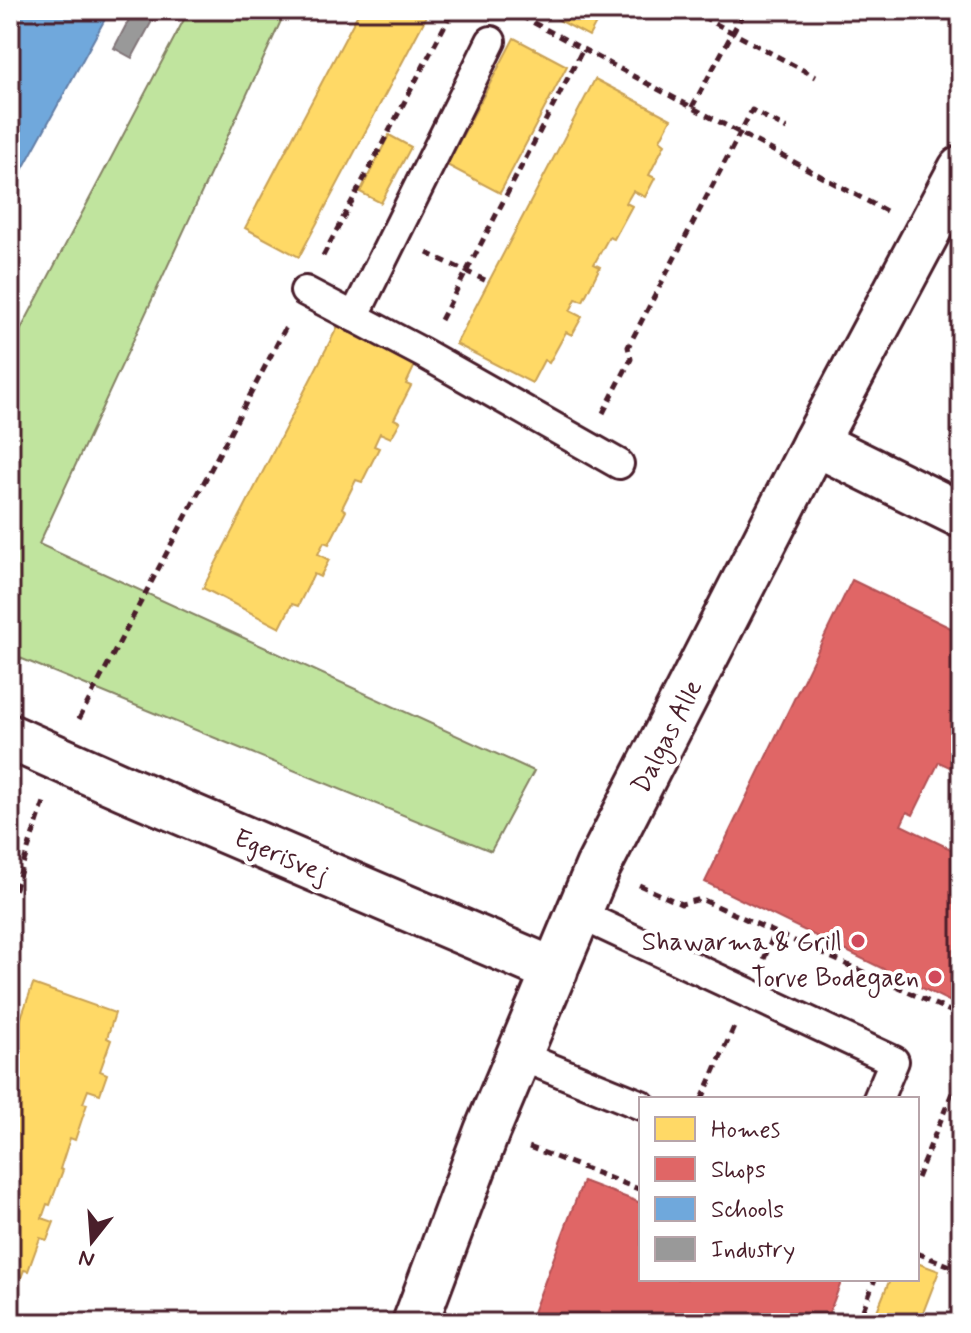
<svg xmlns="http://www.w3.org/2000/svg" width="971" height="1333" font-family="Mynerve,sans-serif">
	<rect width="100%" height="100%" fill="#fff"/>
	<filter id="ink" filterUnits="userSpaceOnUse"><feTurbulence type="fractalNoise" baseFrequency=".0125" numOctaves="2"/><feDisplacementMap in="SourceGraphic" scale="16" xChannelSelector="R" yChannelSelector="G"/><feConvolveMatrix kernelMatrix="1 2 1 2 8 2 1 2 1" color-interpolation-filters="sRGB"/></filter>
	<g filter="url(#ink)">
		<!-- green -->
		<path fill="#c0e49e" stroke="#858264" stroke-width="2" d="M189,10H286L39,544L534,771L491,851L10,654V350Z"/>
		<!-- homes -->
		<g fill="#ffd966" stroke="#c9a154" stroke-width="2">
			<path d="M360,10H430L299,257L245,228Z"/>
			<path d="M540,10H609L606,15L602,12L589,36Z"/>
			<path d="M514,38L567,66L500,193L447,165Z"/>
			<path d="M595,79L671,119L660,140L665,144L649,175L655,178L645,197L633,191L626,203L632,206L614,239L609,237L594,264L600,267L583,301L576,299L570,311L582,317L572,335L566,332L549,363L544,360L532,383L456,344Z"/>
			<path d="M389,135L411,147L381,203L360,192Z"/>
			<path d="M340,322L417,361L406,384L411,386L394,419L400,422L391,438L380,433L374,446L379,448L362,482L356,480L342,508L346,511L329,544L324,542L318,554L329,560L320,577L314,574L298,606L292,604L280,628L203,588Z"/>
			<path d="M33,984L115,1013L107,1038L111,1040L100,1071L107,1074L100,1094L88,1090L83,1103L87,1104L75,1140L70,1138L60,1169L63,1170L50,1205L47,1204L42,1218L54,1222L47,1240L40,1238L28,1271L24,1270L15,1294L10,1292V1049Z"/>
			<path d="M917,1263L939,1271L919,1323H872L890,1279H917Z"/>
		</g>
		<!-- shops -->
		<g fill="#e06666" stroke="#b35154" stroke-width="2">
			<path d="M852,580L961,633V760L956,770L939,762L913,815L907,812L901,825L961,854V1007L705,882Z"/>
			<path d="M583,1181L641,1203V1279H840L842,1280L825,1323H529Z"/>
		</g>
		<!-- schools -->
		<path fill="#6fa8dc" stroke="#647fa7" stroke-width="2" d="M10,10H110L10,192Z"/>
		<!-- industry -->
		<path fill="#999" stroke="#817478" stroke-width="2" d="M134,10H158L132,58L114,48Z"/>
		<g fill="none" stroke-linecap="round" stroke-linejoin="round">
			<defs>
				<g id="lane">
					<path d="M305,291L423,353L619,464"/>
					<path d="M354,317L491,41"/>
					<path d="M579,914L894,1061L878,1099"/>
					<path d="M518,1055L641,1105"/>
				</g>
				<path id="street" d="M815,443L961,515"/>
				<g id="secondary">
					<path d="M10,737L125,788L555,971"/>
					<path d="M415,1323L487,1131L598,867L815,443L961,169"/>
				</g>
			</defs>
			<!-- lane casing -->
			<use href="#lane" stroke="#4a1f2b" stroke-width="34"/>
			<!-- street casing -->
			<use href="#street" stroke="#4a1f2b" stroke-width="50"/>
			<!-- secondary casing -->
			<use href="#secondary" stroke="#4a1f2b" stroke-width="50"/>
			<!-- path -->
			<g stroke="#4a1f2b" stroke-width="5" stroke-dasharray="8 6" stroke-linecap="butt">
				<path d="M690,10L816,77"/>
				<path d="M521,16L886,211"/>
				<path d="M692,107L745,10"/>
				<path d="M427,253L489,282"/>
				<path d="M323,256L453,10"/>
				<path d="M441,320L583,49"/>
				<path d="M603,413L631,359L628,347L752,110L787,129"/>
				<path d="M79,719L287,325"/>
				<path d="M639,885L681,904L701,899L961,1016"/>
				<path d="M10,903L44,802"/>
				<path d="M764,959L775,932"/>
				<path d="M702,1099L734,1027"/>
				<path d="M529,1147L641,1190"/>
				<path d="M917,1178L961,1071"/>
				<path d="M917,1253L961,1270"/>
				<path d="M858,1323L875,1279"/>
			</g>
			<!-- lane -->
			<use href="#lane" stroke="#fff" stroke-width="28"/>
			<!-- street -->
			<use href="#street" stroke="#fff" stroke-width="44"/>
			<!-- secondary -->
			<use href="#secondary" stroke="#fff" stroke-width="44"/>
		</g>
	</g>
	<!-- markers -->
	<g fill="#d1495b" stroke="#fff" stroke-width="3">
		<circle cx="858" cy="941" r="8"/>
		<circle cx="935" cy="977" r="8"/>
	</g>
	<g text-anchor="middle" stroke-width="8" stroke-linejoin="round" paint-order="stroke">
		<!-- street labels -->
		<g font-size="26" fill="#4a1f2b" stroke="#fff">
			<text transform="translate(666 736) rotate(-63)" y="9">Dalgas Alle</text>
			<text transform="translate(282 855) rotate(23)" y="9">Egerisvej</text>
		</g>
		<!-- poi labels -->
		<g font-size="26" fill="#4a1f2b" stroke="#fff" text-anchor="end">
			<text x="842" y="950">Shawarma &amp; Grill</text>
			<text x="919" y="986">Torve Bodegaen</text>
		</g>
	</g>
	<!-- margin -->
	<rect width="971" height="1333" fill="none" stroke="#fff" stroke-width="40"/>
	<rect x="20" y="20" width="931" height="1293" fill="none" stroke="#4a1f2b" stroke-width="3" filter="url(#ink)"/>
	<!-- legend -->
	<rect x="639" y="1097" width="280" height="184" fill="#ffffff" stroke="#b7a5aa" stroke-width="2"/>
	<rect x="655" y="1117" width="40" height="24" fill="#ffd966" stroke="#b7a5aa" stroke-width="2"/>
	<text x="711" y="1137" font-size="24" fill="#4a1f2b">Homes</text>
	<rect x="655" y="1157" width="40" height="24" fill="#e06666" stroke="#b7a5aa" stroke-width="2"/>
	<text x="711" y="1177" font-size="24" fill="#4a1f2b">Shops</text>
	<rect x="655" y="1197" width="40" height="24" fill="#6fa8dc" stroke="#b7a5aa" stroke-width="2"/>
	<text x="711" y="1217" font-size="24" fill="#4a1f2b">Schools</text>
	<rect x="655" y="1237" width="40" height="24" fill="#999999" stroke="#b7a5aa" stroke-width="2"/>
	<text x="711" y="1257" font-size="24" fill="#4a1f2b">Industry</text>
	<!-- north arrow -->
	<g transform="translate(92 1241) rotate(197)" stroke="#ffffff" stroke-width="6" paint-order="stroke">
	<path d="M0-6L14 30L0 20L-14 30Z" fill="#4a1f2b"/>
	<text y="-12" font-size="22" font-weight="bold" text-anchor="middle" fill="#4a1f2b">N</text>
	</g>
</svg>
